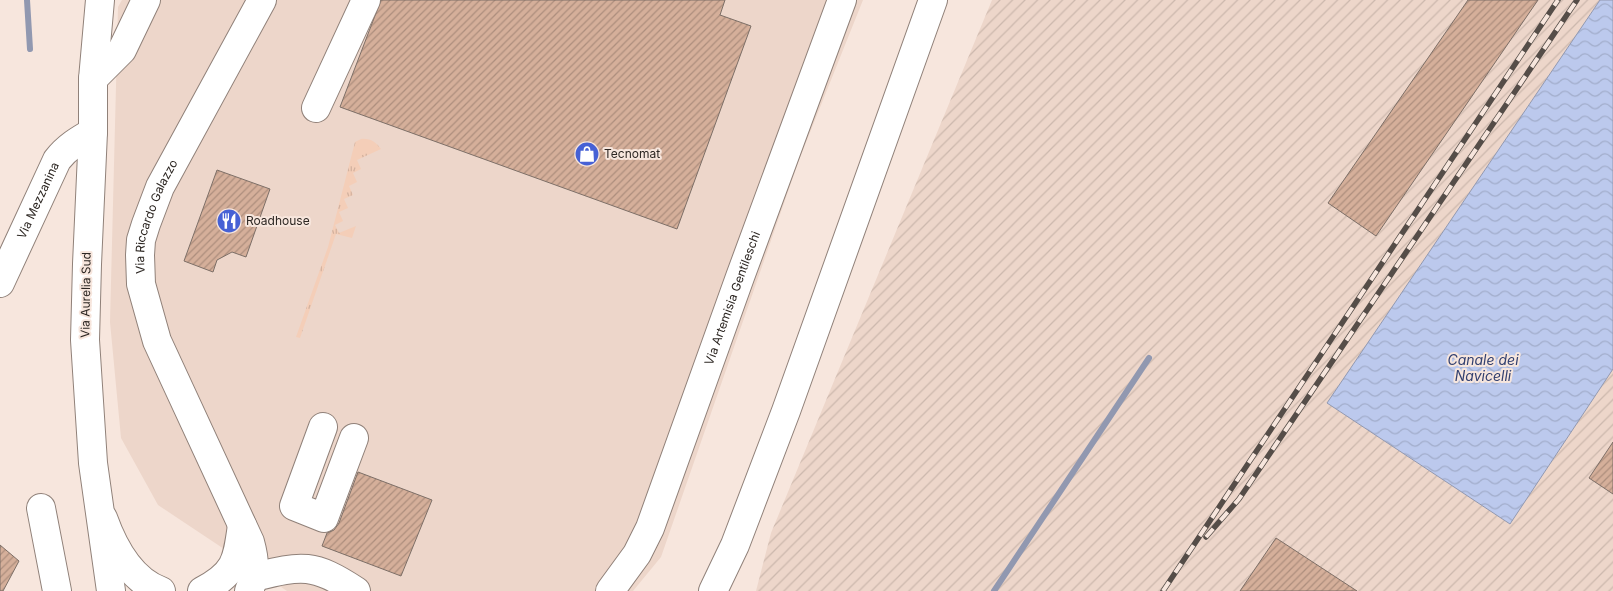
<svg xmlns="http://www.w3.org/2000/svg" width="1613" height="591" font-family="Inter,sans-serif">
	<defs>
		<pattern id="industrial-furrows" width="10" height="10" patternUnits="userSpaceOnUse" patternTransform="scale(1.25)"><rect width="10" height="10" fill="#edd6ca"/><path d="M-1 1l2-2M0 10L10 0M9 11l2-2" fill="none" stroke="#ccb8ad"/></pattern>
		<pattern id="grass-tufts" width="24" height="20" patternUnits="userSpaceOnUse" patternTransform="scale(1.25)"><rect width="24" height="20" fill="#f4ceb8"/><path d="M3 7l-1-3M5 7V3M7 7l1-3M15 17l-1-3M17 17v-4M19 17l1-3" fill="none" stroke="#d2b19e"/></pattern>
		<pattern id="water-waves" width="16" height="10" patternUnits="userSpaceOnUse" patternTransform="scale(1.25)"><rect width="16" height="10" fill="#bcc9ed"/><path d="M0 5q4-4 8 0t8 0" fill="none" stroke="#a2adcb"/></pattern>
		<pattern id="building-hatch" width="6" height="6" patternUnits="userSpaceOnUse" patternTransform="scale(1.25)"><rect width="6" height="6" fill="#d5af9a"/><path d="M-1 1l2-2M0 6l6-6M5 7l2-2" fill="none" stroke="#ad8e7d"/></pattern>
	</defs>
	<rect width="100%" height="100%" fill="#f7e6dd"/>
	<!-- built -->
	<path fill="#edd6ca" d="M122,0H863L799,160L661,557L633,591H287L158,505L121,438L110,322L118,7Z"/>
	<!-- industrial -->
	<path fill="url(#industrial-furrows)" d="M992,0H1600L1327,403L1510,524L1613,369V591H756L771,533Z"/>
	<!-- grass -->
	<path fill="url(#grass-tufts)" d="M361,139C370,138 376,142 381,149L357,160L361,169L353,173L357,182L349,186L353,195L344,199L348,208L339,212L343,221L335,225L339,233L356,226L352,238L336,234L300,338L296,337L328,247L355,142Z"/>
	<!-- water -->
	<path fill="url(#water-waves)" stroke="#9198b0" d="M1600,0H1613V369L1510,524L1327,403Z"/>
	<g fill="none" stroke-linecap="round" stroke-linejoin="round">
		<!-- stream -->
		<g stroke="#9198b0" stroke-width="6">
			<path d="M27,0L30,49"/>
			<path d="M994,591L1149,358"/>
		</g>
	</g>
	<!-- building -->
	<g fill="url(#building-hatch)" stroke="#7d6f67">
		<path d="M381,0H725L720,15L751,26L677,229L340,107Z"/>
		<path d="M1468,0H1538L1376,236L1328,203Z"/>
		<path d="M217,170L270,189L246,257L232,252L217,260L213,272L184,261Z"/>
		<path d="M1613,442V494L1589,478Z"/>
		<path d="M358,472L432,500L401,576L322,546L327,533L334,530L339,523Z"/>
		<path d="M1276,538L1357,591H1240Z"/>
		<path d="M0,545L19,561L3,591H0Z"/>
	</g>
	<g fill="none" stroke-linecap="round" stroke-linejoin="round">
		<defs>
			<g id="minor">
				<path d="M93,79L122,50L146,0"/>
				<path d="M316,108L366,0"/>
				<path id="s1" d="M0,283L57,160C67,147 79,140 93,132"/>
				<path d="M323,427L294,506L324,518L354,438"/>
				<path d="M41,508L57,591"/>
				<path d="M103,518C113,546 131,580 161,591"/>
				<path d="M254,577C303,565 313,563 356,591"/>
				<path d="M202,591C236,573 237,561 242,525"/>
				<path id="s2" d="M249,591C256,574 255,560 250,542L157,341L141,284L140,255L141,240L146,224L160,187L262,0"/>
				<path id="s3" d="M610,591L637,554L650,528L740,277L842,0"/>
			</g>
			<path id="major" d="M100,0L93,79V132L87,264L85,340L93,463L111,591"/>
			<path id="highway" d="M713,591L735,545L786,411L933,0"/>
		</defs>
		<!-- minor casing -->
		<use href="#minor" stroke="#908179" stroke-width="30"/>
		<!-- major casing -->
		<use href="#major" stroke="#908179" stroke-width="30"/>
		<!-- highway casing -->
		<use href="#highway" stroke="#908179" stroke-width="30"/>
		<!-- minor -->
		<use href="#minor" stroke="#fff" stroke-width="28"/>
		<!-- major -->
		<use href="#major" stroke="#fff" stroke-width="28"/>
		<!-- highway -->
		<use href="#highway" stroke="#fff" stroke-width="28"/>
		<defs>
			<g id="rail">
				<path d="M1206,537L1239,499L1577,0"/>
				<path d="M1163,591L1558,0"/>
			</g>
		</defs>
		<!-- rail casing -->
		<use href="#rail" stroke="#554d48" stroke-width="5.5"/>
		<!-- rail -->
		<use href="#rail" stroke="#f7e6dd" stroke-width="4" stroke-dasharray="11" stroke-linecap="butt"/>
	</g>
	<!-- icons -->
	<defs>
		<symbol id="shop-disc" viewBox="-11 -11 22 22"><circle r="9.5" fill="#4661d5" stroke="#f7e6dd"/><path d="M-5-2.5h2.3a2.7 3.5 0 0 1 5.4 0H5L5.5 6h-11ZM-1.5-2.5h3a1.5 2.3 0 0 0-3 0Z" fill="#fff"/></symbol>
		<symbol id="restaurant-disc" viewBox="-11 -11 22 22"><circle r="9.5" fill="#4661d5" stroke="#f7e6dd"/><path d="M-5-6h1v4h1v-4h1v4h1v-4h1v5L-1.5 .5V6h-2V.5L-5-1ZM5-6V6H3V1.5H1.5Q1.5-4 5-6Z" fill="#fff"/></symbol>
	</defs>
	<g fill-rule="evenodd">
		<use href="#shop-disc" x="573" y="140" width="28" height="28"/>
		<use href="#restaurant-disc" x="215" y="207" width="28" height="28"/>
	</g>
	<g text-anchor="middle" stroke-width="4" stroke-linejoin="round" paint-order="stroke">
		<!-- poi labels -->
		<g font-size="12" fill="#2d2723" stroke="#f7e6dd" text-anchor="start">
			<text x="604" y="158">Tecnomat</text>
			<text x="246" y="225">Roadhouse</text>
		</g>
		<!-- street labels -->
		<g font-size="12" fill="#2d2723" stroke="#f7e6dd">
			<text dy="4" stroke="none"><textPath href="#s1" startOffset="91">Via Mezzanina</textPath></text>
			<text dy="4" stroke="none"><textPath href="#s2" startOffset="401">Via Riccardo Galazzo</textPath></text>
			<text transform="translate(86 295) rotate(-89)" y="4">Via Aurelia Sud</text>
			<text dy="4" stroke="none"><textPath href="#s3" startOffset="319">Via Artemisia Gentileschi</textPath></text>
		</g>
		<!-- water labels -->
		<g font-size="14" font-style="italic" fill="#324070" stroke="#f7e6dd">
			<text x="1483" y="365">Canale dei<tspan x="1483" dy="16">Navicelli</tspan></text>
		</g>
	</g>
</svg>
